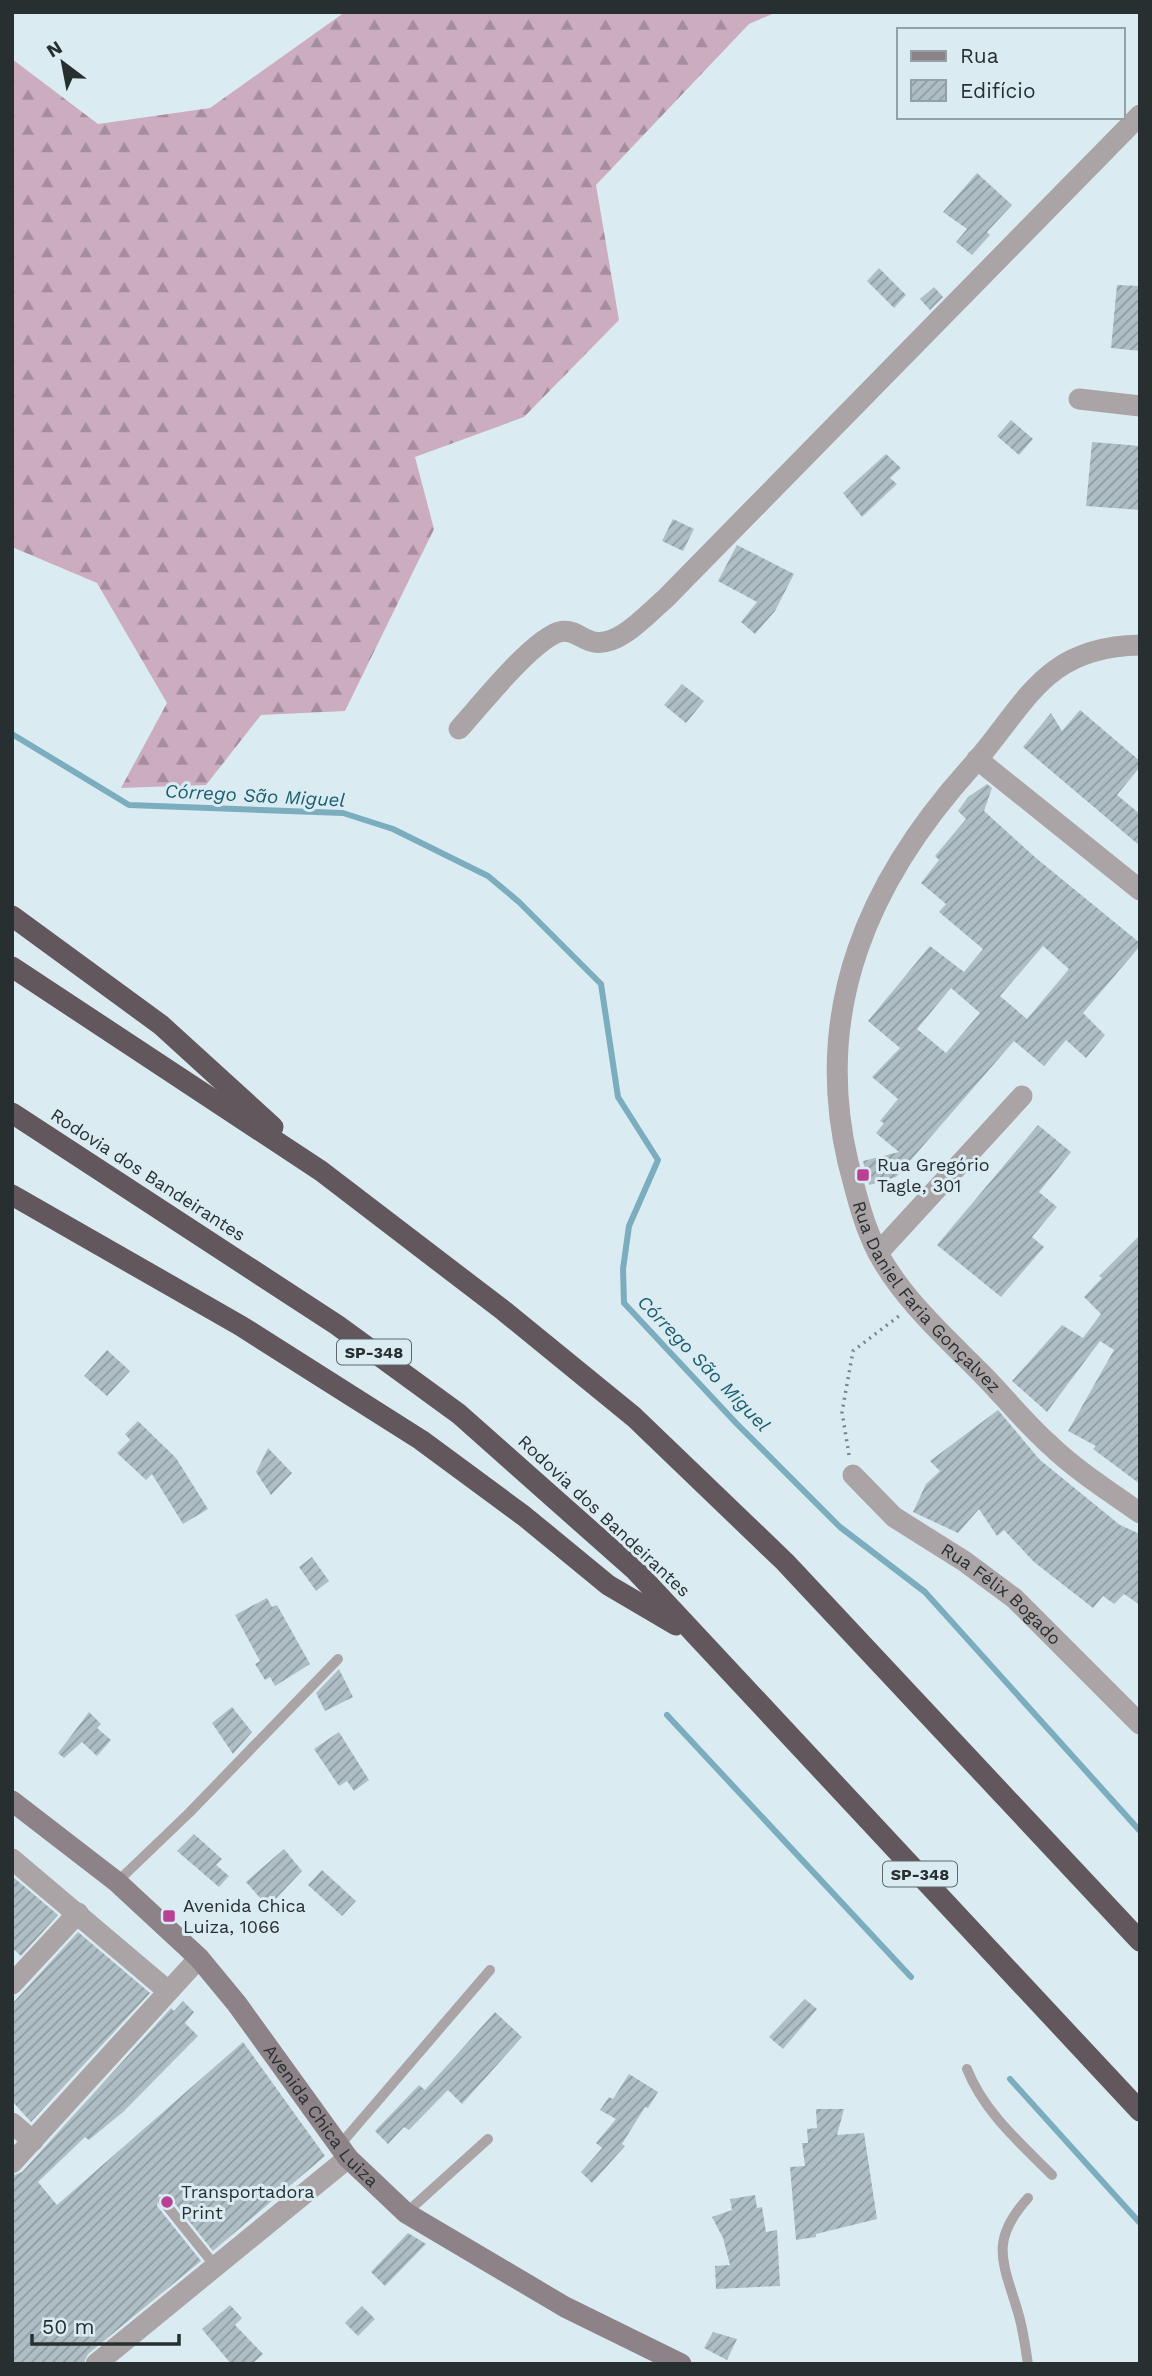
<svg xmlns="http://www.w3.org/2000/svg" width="1152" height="2376" font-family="'Work Sans',sans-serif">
	<defs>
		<pattern id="forest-firs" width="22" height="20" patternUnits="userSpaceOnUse" patternTransform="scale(1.75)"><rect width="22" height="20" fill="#ccadc0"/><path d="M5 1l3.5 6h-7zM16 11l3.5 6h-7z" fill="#a68d9d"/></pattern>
		<pattern id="building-hatch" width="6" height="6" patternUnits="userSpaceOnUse" patternTransform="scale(1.75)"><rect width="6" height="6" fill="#aebec4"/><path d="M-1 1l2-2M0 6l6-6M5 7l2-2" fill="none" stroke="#8e9ba0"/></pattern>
	</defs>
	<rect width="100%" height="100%" fill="#daecf2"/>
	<!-- forest -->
	<path fill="url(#forest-firs)" d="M345,12H777L749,24L596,185L619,320L524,417L415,457L434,529L345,711L261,715L206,785L121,788L167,703L97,583L12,547V59L98,124L210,108Z"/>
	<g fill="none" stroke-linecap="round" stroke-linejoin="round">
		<!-- stream -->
		<g stroke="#7badbe" stroke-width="6">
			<path d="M12,734L129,805L343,813L393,829L488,876L519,902L601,984L618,1097L658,1160L629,1226L623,1269L624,1303L736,1423L840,1527L925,1592L1140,1831"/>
			<path d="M667,1715L911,1977"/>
			<path d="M1010,2079L1140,2223"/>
		</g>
	</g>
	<!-- building -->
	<g fill="url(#building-hatch)" fill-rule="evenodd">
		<path d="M977,173L1012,205L987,232L990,235L972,255L956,242L967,229L943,212Z"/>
		<path d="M879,268L906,295L894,308L867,281Z"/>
		<path d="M1117,285L1140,286V351L1111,348Z"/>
		<path d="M934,287L943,297L930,310L920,299Z"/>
		<path d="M1011,420L1033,439L1019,455L997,436Z"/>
		<path d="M1092,442L1140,446V510L1086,506Z"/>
		<path d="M886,454L901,468L890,478L897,484L862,517L843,493Z"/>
		<path d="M673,519L694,529L683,551L662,541Z"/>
		<path d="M737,545L794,574L775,611L755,634L741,622L757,602L718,581Z"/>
		<path d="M682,684L704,701L686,723L664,705Z"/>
		<path d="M1080,710L1140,761V767L1117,795L1140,814V846L1023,747L1051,713L1062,731Z"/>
		<path d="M987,784L992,788L984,811L1036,858L1140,943V946L1083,1013L1105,1035L1086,1058L1066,1040L1044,1066L1014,1041L896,1177L869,1185L863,1161L899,1152L876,1133L884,1123L880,1121L898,1099L872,1077L900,1048L868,1021L930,946L964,972L983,949L939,912L946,904L921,883L939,860L935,856L966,819L958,811L968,797ZM1043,946L1069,969L1027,1019L1000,996ZM951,988L980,1013L946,1053L917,1029Z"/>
		<path d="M1038,1125L1071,1152L1039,1192L1057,1207L1032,1237L1044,1247L1001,1297L937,1245Z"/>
		<path d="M1140,1235V1484L1093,1449L1096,1446L1068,1431L1114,1350L1100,1341L1047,1412L1012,1381L1062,1325L1083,1338L1101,1314L1084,1297L1102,1278L1099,1276Z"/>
		<path d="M107,1350L130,1371L107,1396L84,1376Z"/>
		<path d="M998,1410L1040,1460L1120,1525L1140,1534V1605L1124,1594L1114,1604L1103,1596L1093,1608L1034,1562L1004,1530L997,1536L979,1509L958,1533L913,1512L926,1484L940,1471L930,1461Z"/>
		<path d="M138,1421L176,1458L208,1509L183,1524L152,1474L146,1480L117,1453L130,1440L125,1434Z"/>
		<path d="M268,1448L292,1473L271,1495L256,1472Z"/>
		<path d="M312,1557L329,1581L316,1591L299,1567Z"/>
		<path d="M267,1598L272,1607L277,1605L310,1664L275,1686L270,1677L265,1680L255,1664L260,1661L235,1615Z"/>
		<path d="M339,1669L353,1697L325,1711L316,1693Z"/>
		<path d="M232,1707L252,1732L233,1754L212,1723Z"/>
		<path d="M89,1712L101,1724L97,1728L111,1740L97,1756L82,1742L64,1758L58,1753Z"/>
		<path d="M339,1732L369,1780L354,1791L347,1781L339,1786L314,1749Z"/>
		<path d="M194,1834L222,1859L216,1865L229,1876L219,1887L177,1851Z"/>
		<path d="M284,1849L302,1871L268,1907L246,1882Z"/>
		<path d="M322,1870L356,1901L342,1916L308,1885Z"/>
		<path d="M12,1876L58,1915L21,1956L12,1948Z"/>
		<path d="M78,1932L150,1993L31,2122L12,2101V2004Z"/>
		<path d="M805,1999L817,2009L783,2049L769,2037Z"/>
		<path d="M183,2001L194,2012L185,2023L198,2036L123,2112L89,2140L85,2137L38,2182L57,2205L243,2042L325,2156L213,2251L169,2196L159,2194L157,2206L201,2261L88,2354L83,2364H12V2176L22,2172L42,2150L171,2008L174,2011Z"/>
		<path d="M495,2012L522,2037L462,2104L448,2090L409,2130L404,2127L388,2144L375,2131L419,2085L425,2090Z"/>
		<path d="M629,2074L658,2092L648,2108L645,2107L622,2144L625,2146L592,2183L581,2172L602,2148L596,2143L616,2119L600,2110L609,2097L613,2099Z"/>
		<path d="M816,2109H844L837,2135L864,2133L877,2219L816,2234V2237L796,2240L790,2167L805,2166L802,2143H808L807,2129L817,2128Z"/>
		<path d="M755,2195L757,2208L762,2207L766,2232L777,2230L780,2286L716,2289L715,2266L730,2265L723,2238L712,2217L732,2210L730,2199Z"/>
		<path d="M408,2233L426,2244L385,2286L371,2272Z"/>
		<path d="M230,2305L242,2318L235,2325L263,2354L252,2364H231L202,2329Z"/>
		<path d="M362,2306L375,2319L358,2336L345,2323Z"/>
		<path d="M713,2332L737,2339L727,2360L704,2348Z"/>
	</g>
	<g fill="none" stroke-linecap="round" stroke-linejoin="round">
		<!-- path -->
		<path stroke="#7a868a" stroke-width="3.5" stroke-dasharray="2 5" stroke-linecap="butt" d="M849,1455L842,1412L853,1351L899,1316"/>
		<!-- lane -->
		<g stroke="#aaa4a7" stroke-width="10">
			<path d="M117,1882L189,1813L338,1659"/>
			<path d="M967,2069C984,2112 1020,2143 1052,2175"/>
			<path d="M339,2146L490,1970"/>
			<path d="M1028,2198C990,2240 1002,2260 1017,2309C1023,2327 1025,2346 1028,2364"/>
			<path d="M163,2201L216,2267"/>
			<path d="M406,2213L488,2139"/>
		</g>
		<!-- street -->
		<g stroke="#aaa4a7" stroke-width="21">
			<path d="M1079,399L1140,406"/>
			<path id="s1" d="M1140,645C1042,647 1027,704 971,767C869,880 812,1009 848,1162C856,1193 863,1224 878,1253C902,1298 944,1336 980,1372C1004,1396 1025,1423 1050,1445C1077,1471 1109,1491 1140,1513"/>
			<path d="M459,729C480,706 531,641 559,632C573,628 582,640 594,642C619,647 647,614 665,599L1140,115"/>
			<path d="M977,759L1140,890"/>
			<path d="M878,1253L1022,1096"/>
			<path id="s2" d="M853,1475L894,1517L964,1561L1014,1598L1140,1724"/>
			<path d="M12,1859L168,1991"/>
			<path d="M12,1984L78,1913"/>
			<path d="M12,2123L33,2141"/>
			<path d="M12,2163L199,1958"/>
			<path d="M96,2364L348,2158"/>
		</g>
		<!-- secondary -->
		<path stroke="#8c8288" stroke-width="21" id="s3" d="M12,1801L117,1882L199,1958L237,2004L348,2158L406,2213L565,2307L681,2364"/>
		<!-- highway -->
		<g stroke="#63575e" stroke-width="21">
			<path d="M12,916L161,1025L273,1127"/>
			<path d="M12,967L321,1171L504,1311L634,1417L785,1562L1140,1941"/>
			<path d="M12,1113L337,1325L459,1414L636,1571L1140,2111"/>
			<path d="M12,1195L241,1326L421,1440L524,1516L608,1585L676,1625"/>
		</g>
	</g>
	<!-- markers -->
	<g fill="#b84195" stroke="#daecf2" stroke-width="2.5">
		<rect x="856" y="1168" width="14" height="14" rx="3.5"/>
		<rect x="162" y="1909" width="14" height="14" rx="3.5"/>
		<circle cx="167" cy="2202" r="7"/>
	</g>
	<g text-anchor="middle" stroke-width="6" stroke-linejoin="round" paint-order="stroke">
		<!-- shield labels -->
		<g fill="#daecf2" stroke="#5d686b" stroke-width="2">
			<rect x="337" y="1339.5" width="74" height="25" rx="5"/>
			<rect x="883" y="1861.5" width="74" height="25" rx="5"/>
		</g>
		<g font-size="16" font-weight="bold" fill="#282f31">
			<text x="374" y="1358">SP-348</text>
			<text x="920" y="1880">SP-348</text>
		</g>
		<!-- poi labels -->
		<g font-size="18" fill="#282f31" stroke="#daecf2" text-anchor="start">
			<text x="877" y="1171">Rua Gregório<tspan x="877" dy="21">Tagle, 301</tspan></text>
			<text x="183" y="1912">Avenida Chica<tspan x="183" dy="21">Luiza, 1066</tspan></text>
			<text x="181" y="2198">Transportadora<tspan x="181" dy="21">Print</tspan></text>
		</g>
		<!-- street labels -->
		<g font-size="18" fill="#282f31" stroke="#daecf2">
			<text transform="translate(148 1175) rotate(33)" y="6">Rodovia dos Bandeirantes</text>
			<text dy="6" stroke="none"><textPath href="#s1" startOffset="810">Rua Daniel Faria Gonçalvez</textPath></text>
			<text transform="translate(604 1516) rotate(43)" y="6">Rodovia dos Bandeirantes</text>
			<text dy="6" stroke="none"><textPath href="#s2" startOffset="191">Rua Félix Bogado</textPath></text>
			<text dy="6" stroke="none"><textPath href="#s3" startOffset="444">Avenida Chica Luiza</textPath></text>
		</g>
		<!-- water labels -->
		<g font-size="19" font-style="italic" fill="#1b5d6f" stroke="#daecf2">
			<text transform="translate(255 795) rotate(3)" y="7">Córrego São Miguel</text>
			<text transform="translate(704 1363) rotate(46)" y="7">Córrego São Miguel</text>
		</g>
	</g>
	<!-- border -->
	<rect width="1152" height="2376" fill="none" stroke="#282f31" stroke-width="28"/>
	<!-- legend -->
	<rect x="897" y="28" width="228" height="91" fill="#daecf2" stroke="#93a0a5" stroke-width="2"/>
	<rect x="911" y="51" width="35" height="10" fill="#8c8288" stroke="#93a0a5" stroke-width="2"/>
	<text x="960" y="63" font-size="21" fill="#282f31">Rua</text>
	<rect x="911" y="80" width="35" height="21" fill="url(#building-hatch)" stroke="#93a0a5" stroke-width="2"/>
	<text x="960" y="98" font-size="21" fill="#282f31">Edifício</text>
	<!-- north arrow -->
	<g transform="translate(63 63) rotate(328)" stroke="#daecf2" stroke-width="5" paint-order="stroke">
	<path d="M0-5L12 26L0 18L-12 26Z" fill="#282f31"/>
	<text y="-10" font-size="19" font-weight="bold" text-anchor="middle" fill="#282f31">N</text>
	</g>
	<!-- scale -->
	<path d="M32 2334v10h147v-10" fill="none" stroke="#282f31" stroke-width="3.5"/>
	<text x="42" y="2334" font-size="21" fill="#282f31" stroke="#daecf2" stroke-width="5" paint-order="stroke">50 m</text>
</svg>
